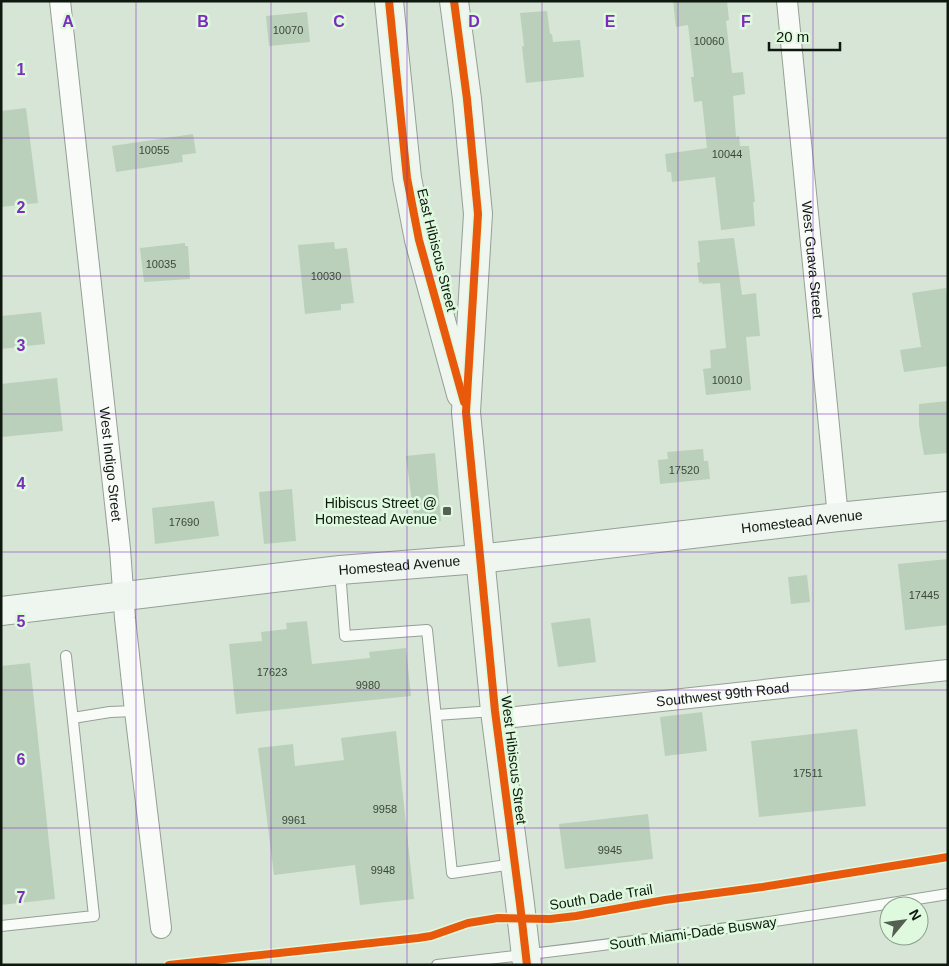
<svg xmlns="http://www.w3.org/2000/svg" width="949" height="966" font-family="Helvetica,sans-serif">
	<rect width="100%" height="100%" fill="#d7e5d6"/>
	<!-- building -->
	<g fill="#bad0ba">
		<path d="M673,1H727L729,20L726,21L732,73L743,72L745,94L733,96L736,137L739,136L740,146H749L755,202H753L755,226L721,230L715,177L672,182L671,172H667L665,154L707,148L702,101L694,102L691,77H694L688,25L676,27Z"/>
		<path d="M547,11L550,34H552L553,42L580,40L584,77L526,83L522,46H524L520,13Z"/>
		<path d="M307,12L310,42L269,46L266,16Z"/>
		<path d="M26,108L38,203L1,207V111Z"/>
		<path d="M193,134L196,153L182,155L183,162L116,172L112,146Z"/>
		<path d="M734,238L742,295L756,293L757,305L760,336L746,337L751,390L706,395L703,369L711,368L710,350L726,348L720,283L702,284V282L699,283L697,263L700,262L698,241Z"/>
		<path d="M334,242L335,249L347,248L354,303L341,304V310L305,314L298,245Z"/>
		<path d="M185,243V246H188L190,279L144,282L140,248Z"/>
		<path d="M946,288L948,303V366L904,372L900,350L921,347L912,293Z"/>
		<path d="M41,312L45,344L1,349V316Z"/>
		<path d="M57,378L63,431L1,437V384Z"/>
		<path d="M948,401V453L924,455L919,425V404Z"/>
		<path d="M703,449L704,461H708L710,479L660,484L658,460L668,459L667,452Z"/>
		<path d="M435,453L441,521L415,525L406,456Z"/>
		<path d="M292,489L296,541L264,544L259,492Z"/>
		<path d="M214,501L219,536L155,544L152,508Z"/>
		<path d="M948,559V625L905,630L898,564Z"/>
		<path d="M807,575L810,602L791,604L788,577Z"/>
		<path d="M590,618L596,662L558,667L551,623Z"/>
		<path d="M307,621L312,664L370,658L369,652L406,648L411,696L236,714L229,644L262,641L261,632L287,629L286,623Z"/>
		<path d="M30,663L55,899L1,905V666Z"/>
		<path d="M702,712L707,751L665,756L660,717Z"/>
		<path d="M857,729L866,806L759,817L751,741Z"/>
		<path d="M396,731L414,899L360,905L355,865L274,875L258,748L293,744L295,766L344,760L341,738Z"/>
		<path d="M648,814L653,859L565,869L559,824Z"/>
	</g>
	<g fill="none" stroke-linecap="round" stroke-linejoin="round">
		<defs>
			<g id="lane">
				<path d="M340,571L345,636L427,630L452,873L513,864"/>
				<path d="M436,715L494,711"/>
				<path d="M73,718L110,712L135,711"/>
				<path d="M1,926L94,916L66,656"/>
				<path d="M437,965C608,946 778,922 948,894"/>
			</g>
			<g id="street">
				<path id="s1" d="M60,1L120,549L125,618L135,711L161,928"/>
				<path id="s2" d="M787,1L838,517"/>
				<path id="s3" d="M496,719L948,670"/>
			</g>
			<g id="secondary">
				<path d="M389,1L407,178L419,240L461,394"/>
				<path d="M454,1L467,99L478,214L466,412L495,711L520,904L527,965"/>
				<path id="s4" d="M1,611L340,570L479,559L838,517L948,506"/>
			</g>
		</defs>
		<!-- lane casing -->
		<use href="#lane" stroke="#95a095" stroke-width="12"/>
		<!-- street casing -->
		<use href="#street" stroke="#95a095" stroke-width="22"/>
		<!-- secondary casing -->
		<use href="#secondary" stroke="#95a095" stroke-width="30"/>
		<!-- lane -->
		<use href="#lane" stroke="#f9fbf9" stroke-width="10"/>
		<!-- street -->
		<use href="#street" stroke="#f9fbf9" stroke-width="20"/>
		<!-- secondary -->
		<use href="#secondary" stroke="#eff5ef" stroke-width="28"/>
		<defs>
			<g id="cycleway">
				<path d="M389,1L407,178L419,240L464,402"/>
				<path d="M454,1L467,99L478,214L466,412L495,711L520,904L527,965"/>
				<path d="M169,965L418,938L431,936L468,923L498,918L550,919L576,916L665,900L762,887L948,857"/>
			</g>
		</defs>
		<!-- cycleway casing -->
		<use href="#cycleway" stroke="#def9dd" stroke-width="11"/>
		<!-- cycleway -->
		<use href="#cycleway" stroke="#e8590c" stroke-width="8"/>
	</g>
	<!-- grid -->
	<path fill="none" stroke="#7b2cbf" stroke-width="1" stroke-opacity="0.55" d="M136,1V965M271,1V965M407,1V965M542,1V965M678,1V965M813,1V965M1,138H948M1,276H948M1,414H948M1,552H948M1,690H948M1,828H948"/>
	<!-- markers -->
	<rect fill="#556055" stroke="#def9dd" stroke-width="2" x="442" y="506" width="10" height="10" rx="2.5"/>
	<g text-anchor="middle" stroke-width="5" stroke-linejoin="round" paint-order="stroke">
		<!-- number labels -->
		<g font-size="11" fill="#3a463a">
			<text x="288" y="34">10070</text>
			<text x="709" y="45">10060</text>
			<text x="154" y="154">10055</text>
			<text x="727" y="158">10044</text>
			<text x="161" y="268">10035</text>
			<text x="326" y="280">10030</text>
			<text x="727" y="384">10010</text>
			<text x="684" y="474">17520</text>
			<text x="184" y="526">17690</text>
			<text x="924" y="599">17445</text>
			<text x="272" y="676">17623</text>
			<text x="368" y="689">9980</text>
			<text x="808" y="777">17511</text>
			<text x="385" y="813">9958</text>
			<text x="294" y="824">9961</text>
			<text x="610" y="854">9945</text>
			<text x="383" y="874">9948</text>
		</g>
		<!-- street labels -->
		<g font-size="14" fill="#0f180f" stroke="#def9dd">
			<text transform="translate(437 250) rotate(76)" y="5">East Hibiscus Street</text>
			<text dy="5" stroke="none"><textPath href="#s2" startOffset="260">West Guava Street</textPath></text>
			<text dy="5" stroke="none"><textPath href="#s1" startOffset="466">West Indigo Street</textPath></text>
			<text dy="5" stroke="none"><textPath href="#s4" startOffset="806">Homestead Avenue</textPath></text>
			<text dy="5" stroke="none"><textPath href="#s4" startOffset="401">Homestead Avenue</textPath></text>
			<text dy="5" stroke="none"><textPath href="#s3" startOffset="228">Southwest 99th Road</textPath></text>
			<text transform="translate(514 760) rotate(83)" y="5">West Hibiscus Street</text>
			<text transform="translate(601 897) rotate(-9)" y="5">South Dade Trail</text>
			<text transform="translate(693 933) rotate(-8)" y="5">South Miami-Dade Busway</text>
		</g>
		<!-- poi labels -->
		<g font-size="14" fill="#0f180f" stroke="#def9dd" text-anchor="end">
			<text x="437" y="508">Hibiscus Street @<tspan x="437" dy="16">Homestead Avenue</tspan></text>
		</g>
	</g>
	<g font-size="16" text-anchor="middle" font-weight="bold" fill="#7b2cbf" stroke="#def9dd" stroke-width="5" stroke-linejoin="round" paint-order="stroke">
		<text x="68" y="27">A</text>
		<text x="203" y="27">B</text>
		<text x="339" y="27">C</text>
		<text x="474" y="27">D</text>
		<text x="610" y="27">E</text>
		<text x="746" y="27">F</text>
		<text x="21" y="75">1</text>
		<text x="21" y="213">2</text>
		<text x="21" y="351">3</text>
		<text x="21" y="489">4</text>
		<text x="21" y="627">5</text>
		<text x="21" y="765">6</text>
		<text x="21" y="903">7</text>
	</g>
	<!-- border -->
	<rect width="949" height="966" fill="none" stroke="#0f180f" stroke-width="5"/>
	<!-- north arrow -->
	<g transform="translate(904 921) rotate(61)"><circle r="24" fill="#def9dd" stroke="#8b9f8b"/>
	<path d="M0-4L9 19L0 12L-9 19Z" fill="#556055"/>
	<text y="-8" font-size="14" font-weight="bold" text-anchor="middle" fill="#0f180f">N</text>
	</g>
	<!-- scale -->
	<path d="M769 42v8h71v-8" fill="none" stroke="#0f180f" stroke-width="2.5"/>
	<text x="776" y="42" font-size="15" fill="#0f180f" stroke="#def9dd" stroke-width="4" paint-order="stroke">20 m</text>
</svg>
